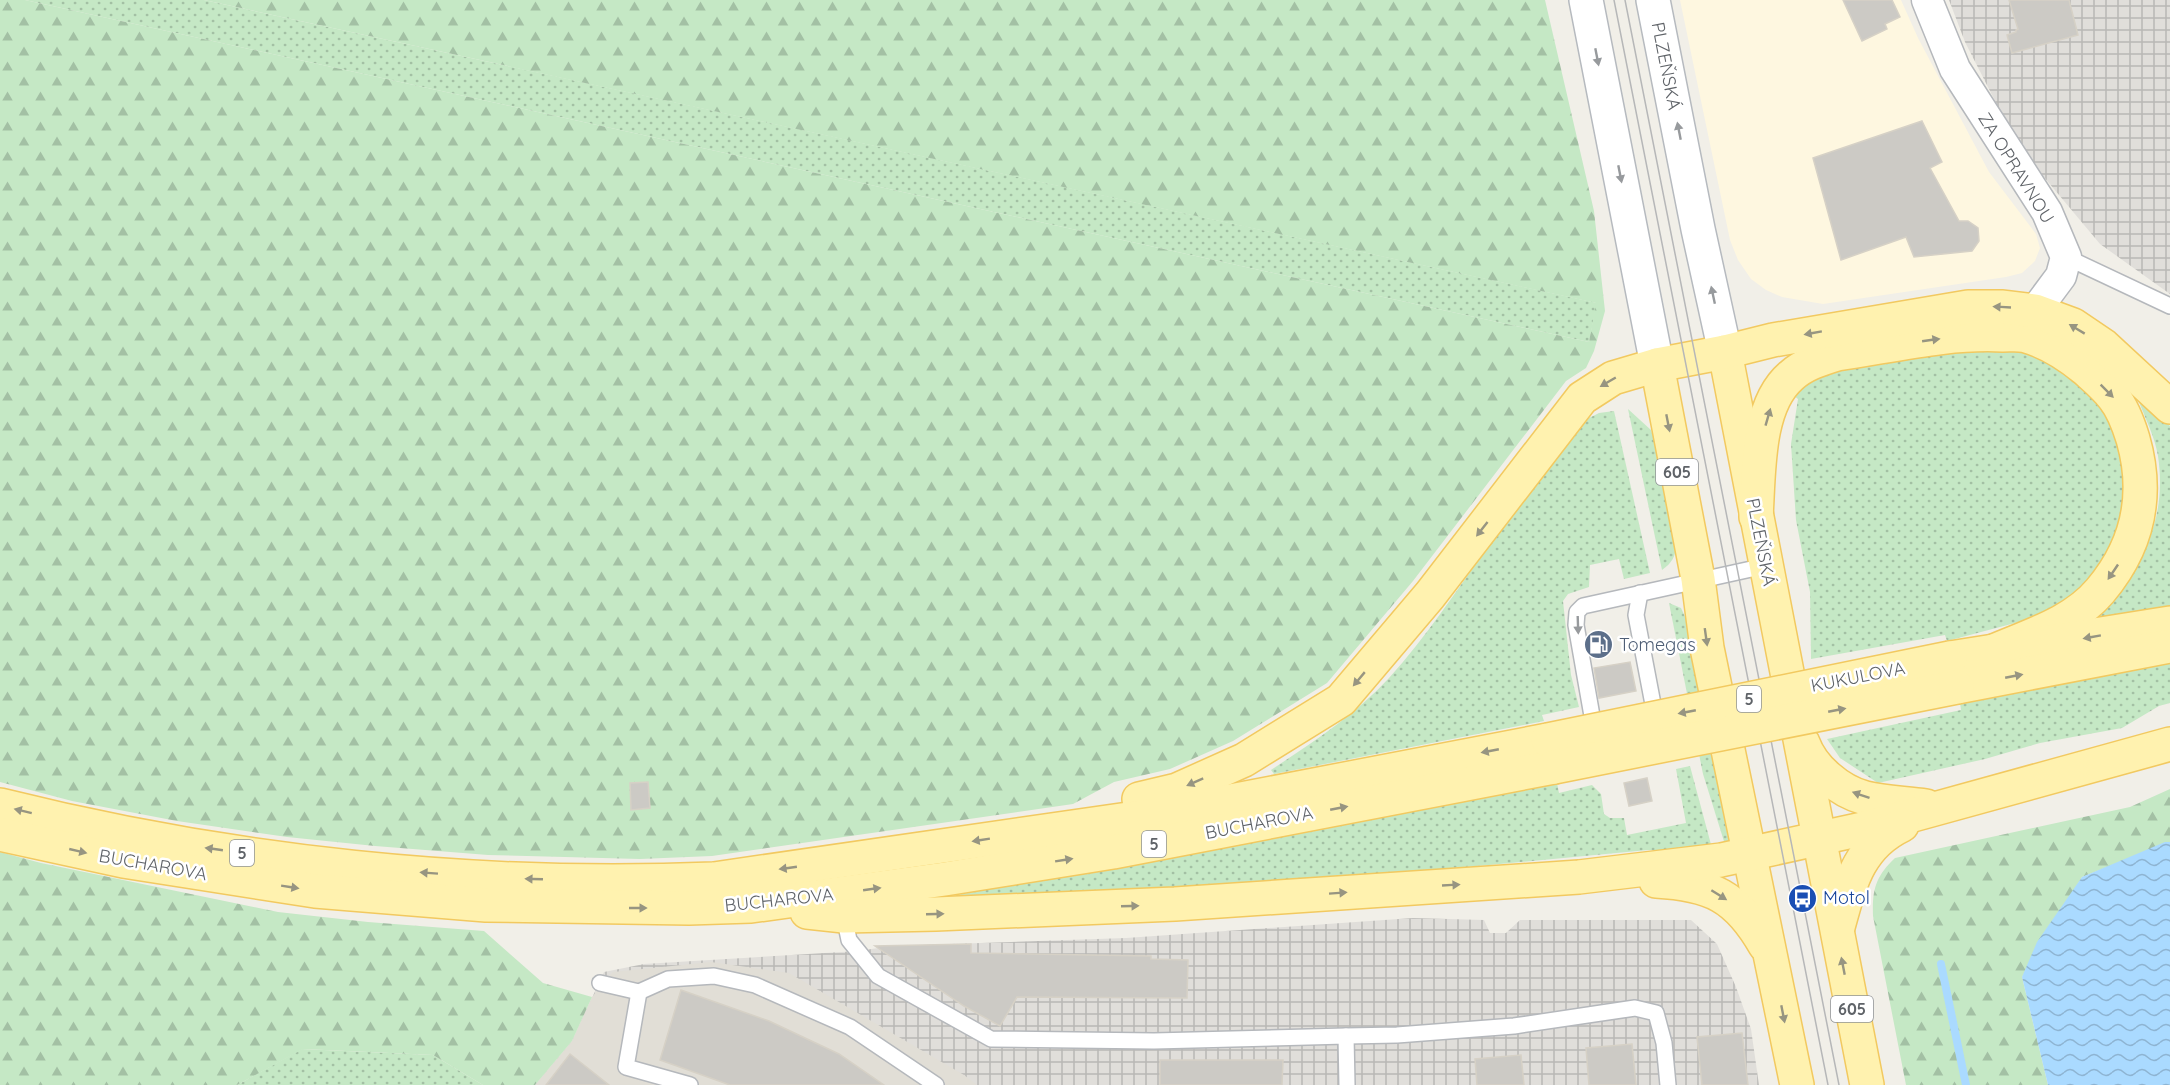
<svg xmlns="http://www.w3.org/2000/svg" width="2170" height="1085" font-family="Quicksand,sans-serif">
	<defs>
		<pattern id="industrial-grid" width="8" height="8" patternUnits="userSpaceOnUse" patternTransform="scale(1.5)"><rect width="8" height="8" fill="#e0deda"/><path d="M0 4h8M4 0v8" fill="none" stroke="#b9b8b5"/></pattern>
		<pattern id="grass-dots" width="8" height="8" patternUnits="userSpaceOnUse" patternTransform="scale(1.5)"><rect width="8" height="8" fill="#c5e8c5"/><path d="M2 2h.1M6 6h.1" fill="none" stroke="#a3c0a4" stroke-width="1.8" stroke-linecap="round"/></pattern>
		<pattern id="forest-firs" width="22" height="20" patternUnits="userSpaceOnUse" patternTransform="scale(1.5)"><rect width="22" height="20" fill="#c5e8c5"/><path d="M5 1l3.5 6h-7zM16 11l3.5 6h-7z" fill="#a3c0a4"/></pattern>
		<pattern id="water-waves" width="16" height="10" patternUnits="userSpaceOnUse" patternTransform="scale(1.5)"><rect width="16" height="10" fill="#aadaff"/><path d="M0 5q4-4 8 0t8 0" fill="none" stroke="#8eb4d2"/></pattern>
	</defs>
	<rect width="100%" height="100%" fill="#f1efe8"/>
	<!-- commercial -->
	<path fill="#fef7e0" d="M1680,0H1901L1918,38L1989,172L2036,234L2040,248L2035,261L2022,273L2006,277L1823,304L1782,297L1766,290L1751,279L1738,260L1730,240Z"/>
	<!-- industrial -->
	<g fill="url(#industrial-grid)">
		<path d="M1949,0H2170V294L2100,244L2018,146L1965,42Z"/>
		<path d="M1413,918L1484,920L1490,933H1506L1520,920H1691L1717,944L1736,987L1751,1029L1759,1085H535L572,1041L604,972L644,964L858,951L892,946L1126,938Z"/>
	</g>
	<!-- education -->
	<path fill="#e1ded6" d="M711,962L789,973L964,1075L977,1085H535L572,1041L592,997L613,972Z"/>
	<!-- grass -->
	<g fill="url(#grass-dots)">
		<path d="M25,0H204L1597,303L1589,342Z"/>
		<path d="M2012,348L2030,353L2070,373L2105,409L2122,449L2126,502L2110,554L2080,593L2045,615L1947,641L1945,635L1811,659L1810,592L1796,520L1791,444L1798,399L1790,393L1816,373L1948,350Z"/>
		<path d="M2138,399H2141L2170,426V613L2086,629C2133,577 2169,531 2158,456C2155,437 2145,418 2138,399Z"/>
		<path d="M1628,409L1651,430L1656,445L1676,544C1676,556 1672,563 1662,570Z"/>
		<path d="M1614,411L1650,573L1624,579L1619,559L1590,565L1589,587L1568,594L1563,601L1571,675L1579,707L1542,715L1544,721L1274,774L1271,770C1313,742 1355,715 1389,678C1426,637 1456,591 1488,547C1520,503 1555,461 1589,418L1599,413Z"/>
		<path d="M1669,603L1681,608L1687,621L1730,847L1727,851L1703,774Z"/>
		<path d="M2170,662V703L2159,706L2122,728L2040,743L1985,759L1878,783L1840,758L1827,739L1961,710L1960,702Z"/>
		<path d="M1690,766L1713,852L1648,850L1489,865L1167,891L956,900V895L1122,867L1557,783L1559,793L1592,785L1601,794L1604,814L1610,818H1624L1627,835L1686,823L1676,769Z"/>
		<path d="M302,1049L433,1055L483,1085H237Z"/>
	</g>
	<!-- forest -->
	<g fill="url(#forest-firs)">
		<path d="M0,0H25L1589,342L1596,303L204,0H1545L1594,211L1605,311L1594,351L1586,368L1566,381L1413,581L1327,683L1233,741L1170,769L1114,782L1073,804L712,856L640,859L488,855L375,846L287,837L177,821L72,801L0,782Z"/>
		<path d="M2170,789V842L2082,877L2022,977L2048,1085H1906L1873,916C1872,889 1876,876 1895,858L2130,807Z"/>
		<path d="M0,852L41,863L278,912L368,922L484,931L543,983L592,997L572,1041L535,1085H483L433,1055L303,1049L237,1085H0Z"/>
	</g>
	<!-- water -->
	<path fill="url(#water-waves)" d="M2165,842H2170V1085H2048L2022,977L2037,942L2082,877Z"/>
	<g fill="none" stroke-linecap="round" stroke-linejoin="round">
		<!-- stream -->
		<path stroke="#aadaff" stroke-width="8" d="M1941,964L1966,1085"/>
	</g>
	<!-- building -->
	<g fill="#cccac5" stroke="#d6d1c6" stroke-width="1.5">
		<path d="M1843,0H1892L1900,17L1885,24L1887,29L1862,41Z"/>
		<path d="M2009,0H2069L2078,35L2012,53L2007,35L2016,32V30L2018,29Z"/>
		<path d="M1922,121L1942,162L1930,168L1959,221H1968L1978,228L1979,241L1972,251L1914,257L1906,237L1841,260L1813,158Z"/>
		<path d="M1630,662L1636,691L1599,698L1594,668Z"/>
		<path d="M1647,778L1652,801L1629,806L1624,783Z"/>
		<path d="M648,782L650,808L631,810L630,783Z"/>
		<path d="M971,944V953L1151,956V959L1188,960L1187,998L1017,997L1000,1026L964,1006L875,946Z"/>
		<path d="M681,990L769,1021L839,1054L884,1085H730L660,1060Z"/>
		<path d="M1742,1033L1748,1085H1702L1697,1037Z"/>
		<path d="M1632,1044L1636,1085H1589L1586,1048Z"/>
		<path d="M570,1054L609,1085H546Z"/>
		<path d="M1521,1055L1524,1085H1477L1475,1059Z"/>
		<path d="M1160,1060H1283L1282,1085H1160Z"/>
	</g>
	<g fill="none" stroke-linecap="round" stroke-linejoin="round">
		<defs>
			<g id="lane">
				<path d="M2066,257L2170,306"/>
				<path d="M1640,593L1636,615L1656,720"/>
				<path d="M1595,733L1576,625L1577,612L1583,606L1765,566"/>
				<path d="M844,916L849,940L878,976L991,1039L1154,1041L1346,1036L1347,1085"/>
				<path d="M600,983L639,992L668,979L714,976L755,985L850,1027L936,1085"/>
				<path d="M639,992L626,1067L690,1085"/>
				<path d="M1346,1036L1397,1035L1514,1026L1635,1008L1656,1013L1664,1043L1668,1085"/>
			</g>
			<path id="street" d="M1927,0L1955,69L2047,212L2066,257L2061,276L2035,311L2026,334"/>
			<g id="secondary">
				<path d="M1586,0L1657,365"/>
				<path d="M1653,0L1698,229L1725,352"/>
			</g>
			<g id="primary">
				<path d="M1725,352L1867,1085"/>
				<path d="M1657,365L1698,579L1707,648L1797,1085"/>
				<path d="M1756,517C1759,474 1756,406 1791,376C1804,364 1821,359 1837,354C1892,346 1948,332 2003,335C2011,335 2019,334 2026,336C2048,342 2068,355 2085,369C2095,378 2106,387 2114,398C2123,409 2129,426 2133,439C2149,495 2138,546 2100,591C2073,623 2031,635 1994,651"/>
				<path d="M1950,658L2170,623"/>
				<path d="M1957,687L2170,646"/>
				<path d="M1803,743C1812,768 1839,791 1865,798C1884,803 1906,803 1926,806"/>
				<path d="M1139,799L1177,790L1244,760L1341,700L1430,595L1582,398L1613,378L1657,365L1725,352L1773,340L1968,307H2003L2035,311L2073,325L2104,346L2170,407"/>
				<path d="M0,805C232,863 475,889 714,879L1163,814L1548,740"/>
				<path d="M0,834L123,861L315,891L486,905L689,908L751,906L945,879L1113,852L1554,767"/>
				<path d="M1656,881C1711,884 1737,896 1765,945"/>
				<path d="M807,912L844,916L936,914L1175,904L1579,877L1721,860L1862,829L2170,744"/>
				<path d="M1838,927C1850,884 1858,846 1902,825"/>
			</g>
		</defs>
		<!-- lane casing -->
		<use href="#lane" stroke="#b5b8bc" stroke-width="18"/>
		<!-- street casing -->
		<use href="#street" stroke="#b5b8bc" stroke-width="33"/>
		<!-- secondary casing -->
		<use href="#secondary" stroke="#b6babf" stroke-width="36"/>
		<!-- primary casing -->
		<use href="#primary" stroke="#f2c960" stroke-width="36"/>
		<!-- lane -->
		<use href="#lane" stroke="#fff" stroke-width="15"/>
		<!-- street -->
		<use href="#street" stroke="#fff" stroke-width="30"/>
		<!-- secondary -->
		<use href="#secondary" stroke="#fff" stroke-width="33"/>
		<!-- primary -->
		<use href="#primary" stroke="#fff2af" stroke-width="33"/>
		<!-- tram -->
		<g stroke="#b6b7b8" stroke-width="1.5">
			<path d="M1614,0L1828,1085"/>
			<path d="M1625,0L1839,1085"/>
		</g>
		<defs>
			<g id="primary-bridge">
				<path d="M1548,740L1950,658"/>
				<path d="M1554,767L1957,687"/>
			</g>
		</defs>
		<!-- primary-bridge casing -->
		<use href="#primary-bridge" stroke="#f2c960" stroke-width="36" stroke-linecap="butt"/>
		<!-- primary-bridge -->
		<use href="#primary-bridge" stroke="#fff2af" stroke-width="33"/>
	</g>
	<!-- one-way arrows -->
	<defs><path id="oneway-solid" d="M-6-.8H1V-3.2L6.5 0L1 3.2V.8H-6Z" transform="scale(1.5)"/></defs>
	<g fill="#979a9d">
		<use href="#oneway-solid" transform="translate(1597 57) rotate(79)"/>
		<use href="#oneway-solid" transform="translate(1679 131) rotate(-101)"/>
		<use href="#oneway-solid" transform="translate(1620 174) rotate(79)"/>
		<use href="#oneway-solid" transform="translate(1713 295) rotate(-102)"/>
		<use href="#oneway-solid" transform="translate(1578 625) rotate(88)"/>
	</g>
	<g fill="#979581">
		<use href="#oneway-solid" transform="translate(2002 307) rotate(-177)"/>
		<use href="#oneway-solid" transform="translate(2077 329) rotate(-149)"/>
		<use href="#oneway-solid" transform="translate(1813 333) rotate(170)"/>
		<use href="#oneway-solid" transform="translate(1931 340) rotate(-8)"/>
		<use href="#oneway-solid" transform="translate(1608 382) rotate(150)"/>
		<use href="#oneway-solid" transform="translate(2107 391) rotate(45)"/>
		<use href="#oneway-solid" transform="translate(1768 417) rotate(-74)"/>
		<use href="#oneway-solid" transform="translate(1668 423) rotate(79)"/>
		<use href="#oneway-solid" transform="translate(1482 529) rotate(128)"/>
		<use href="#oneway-solid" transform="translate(2113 572) rotate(124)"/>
		<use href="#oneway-solid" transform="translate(1706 637) rotate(82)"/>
		<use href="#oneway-solid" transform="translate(2092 637) rotate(170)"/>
		<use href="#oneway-solid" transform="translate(2014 676) rotate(-11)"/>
		<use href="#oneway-solid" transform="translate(1359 679) rotate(130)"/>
		<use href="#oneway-solid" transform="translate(1837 710) rotate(-11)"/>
		<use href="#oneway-solid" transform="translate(1687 712) rotate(169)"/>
		<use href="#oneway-solid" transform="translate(1490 751) rotate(169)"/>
		<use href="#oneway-solid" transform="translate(1195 782) rotate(156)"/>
		<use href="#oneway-solid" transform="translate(1861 795) rotate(-161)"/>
		<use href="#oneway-solid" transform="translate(1339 808) rotate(-11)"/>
		<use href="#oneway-solid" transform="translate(23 811) rotate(-166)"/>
		<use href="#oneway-solid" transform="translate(981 840) rotate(171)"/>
		<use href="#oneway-solid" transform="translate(214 849) rotate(-172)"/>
		<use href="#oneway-solid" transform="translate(78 851) rotate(13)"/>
		<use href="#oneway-solid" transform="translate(1064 860) rotate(-9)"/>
		<use href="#oneway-solid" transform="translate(788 868) rotate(172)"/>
		<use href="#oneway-solid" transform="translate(429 873) rotate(-176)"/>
		<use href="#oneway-solid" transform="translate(534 879) rotate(-178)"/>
		<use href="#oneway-solid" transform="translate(1451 885) rotate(-3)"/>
		<use href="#oneway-solid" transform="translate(290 887) rotate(9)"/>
		<use href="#oneway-solid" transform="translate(872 889) rotate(-8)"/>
		<use href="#oneway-solid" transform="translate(1338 893) rotate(-4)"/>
		<use href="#oneway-solid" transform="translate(1719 895) rotate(32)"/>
		<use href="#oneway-solid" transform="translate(1130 906) rotate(-2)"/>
		<use href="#oneway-solid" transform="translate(638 908)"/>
		<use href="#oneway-solid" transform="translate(935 914) rotate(-2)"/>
		<use href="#oneway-solid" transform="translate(1843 966) rotate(-101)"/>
		<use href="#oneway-solid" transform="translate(1783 1014) rotate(79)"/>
	</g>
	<!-- icons -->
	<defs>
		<symbol id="fuel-disc" viewBox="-11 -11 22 22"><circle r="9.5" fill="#5c6f8a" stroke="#fff"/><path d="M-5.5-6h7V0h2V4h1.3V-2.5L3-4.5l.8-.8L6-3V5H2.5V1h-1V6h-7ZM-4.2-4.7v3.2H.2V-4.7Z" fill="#fff"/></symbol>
		<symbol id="bus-disc" viewBox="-11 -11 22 22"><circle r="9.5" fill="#1a4fb4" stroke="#fff"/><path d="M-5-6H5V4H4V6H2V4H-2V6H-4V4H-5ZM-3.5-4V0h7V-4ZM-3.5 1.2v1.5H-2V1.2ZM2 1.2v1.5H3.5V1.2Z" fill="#fff"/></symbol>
	</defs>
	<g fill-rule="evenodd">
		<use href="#fuel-disc" x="1582" y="628" width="33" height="33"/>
		<use href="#bus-disc" x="1786" y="882" width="33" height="33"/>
	</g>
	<g text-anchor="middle" stroke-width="5" stroke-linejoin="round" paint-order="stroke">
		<!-- shield labels -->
		<g fill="#fff" stroke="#8f9295" stroke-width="1.5">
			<rect x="1656" y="459" width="42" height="26" rx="4.5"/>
			<rect x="1737" y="686" width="24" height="26" rx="4.5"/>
			<rect x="1142" y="831" width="24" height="26" rx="4.5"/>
			<rect x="230" y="840" width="24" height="26" rx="4.5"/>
			<rect x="1831" y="996" width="42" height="26" rx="4.5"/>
		</g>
		<g font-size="16" font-weight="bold" fill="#5f6368">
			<text x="1677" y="478">605</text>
			<text x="1749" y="705">5</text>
			<text x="1154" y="850">5</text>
			<text x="242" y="859">5</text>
			<text x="1852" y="1015">605</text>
		</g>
		<!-- street labels -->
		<g font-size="18" fill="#5f6368" stroke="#fff">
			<text transform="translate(1666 66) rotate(79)" y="6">PLZEŇSKÁ</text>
			<text transform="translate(2016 168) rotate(58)" y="6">ZA OPRAVNOU</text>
			<text transform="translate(1761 542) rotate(79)" y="6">PLZEŇSKÁ</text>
			<text transform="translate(1858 677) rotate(-11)" y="6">KUKULOVA</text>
			<text transform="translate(1259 823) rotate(-11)" y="6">BUCHAROVA</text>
			<text transform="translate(153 865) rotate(10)" y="6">BUCHAROVA</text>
			<text transform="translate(779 900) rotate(-6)" y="6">BUCHAROVA</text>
		</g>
		<!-- service labels -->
		<g font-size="18" fill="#4e5e75" stroke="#fff" text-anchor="start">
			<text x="1619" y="651">Tomegas</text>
		</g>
		<!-- transit labels -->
		<g font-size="18" fill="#164399" stroke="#fff" text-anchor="start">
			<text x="1823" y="904">Motol</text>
		</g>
	</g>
</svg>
